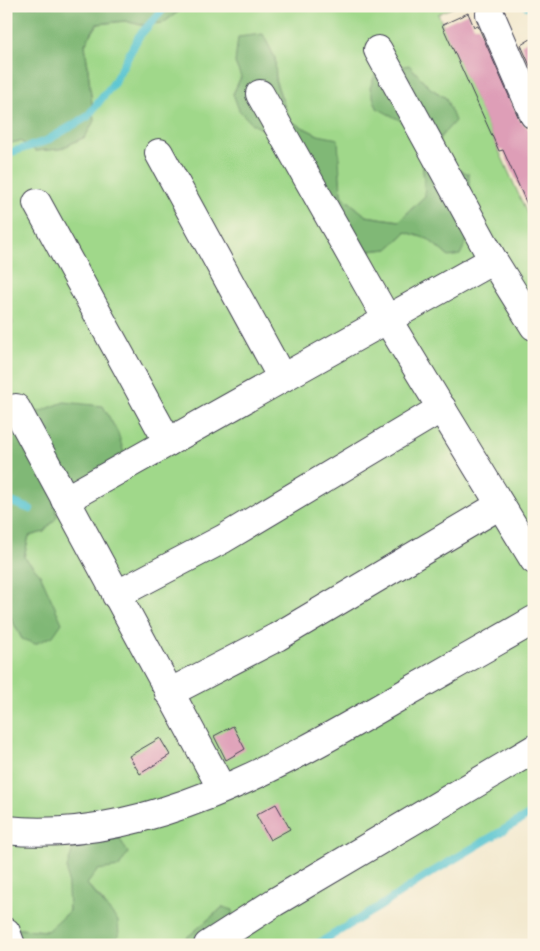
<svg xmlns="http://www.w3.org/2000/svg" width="540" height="951" font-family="'Shantell Sans',sans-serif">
	<rect width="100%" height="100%" fill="#fcf5e5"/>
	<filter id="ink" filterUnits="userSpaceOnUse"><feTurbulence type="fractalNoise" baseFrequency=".02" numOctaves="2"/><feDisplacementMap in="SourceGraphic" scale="10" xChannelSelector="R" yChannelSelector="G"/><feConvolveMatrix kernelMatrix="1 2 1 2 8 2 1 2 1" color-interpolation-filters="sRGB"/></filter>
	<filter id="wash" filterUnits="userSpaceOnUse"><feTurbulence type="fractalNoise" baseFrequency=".0096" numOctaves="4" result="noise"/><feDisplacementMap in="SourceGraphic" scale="20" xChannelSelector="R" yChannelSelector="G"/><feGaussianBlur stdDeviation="1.12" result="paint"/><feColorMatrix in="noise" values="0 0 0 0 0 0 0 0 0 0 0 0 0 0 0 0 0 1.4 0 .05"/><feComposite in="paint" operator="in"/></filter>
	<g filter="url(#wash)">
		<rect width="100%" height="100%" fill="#f3e9cf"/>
		<!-- green -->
		<path fill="#a0d88a" stroke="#617d62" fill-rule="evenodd" d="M186,6H456L438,14L534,229V812L429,874L382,905L316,945H199L223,907L178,945H110L119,936L104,903L87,884L119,837L69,894V911L48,931L6,928V608L22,639L40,574L24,557L29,536L44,532L31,415L6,405V337L13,323L6,309V144L20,141L36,151L60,149L85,137L94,121L85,44L98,24L125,21L141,25L163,23ZM275,58L276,82L290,121L318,135L339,169L341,195L366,216L399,221L425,196L421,144L405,123L409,65L430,88L446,98L435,168L449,257L428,239L406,232L388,249L367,251L346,232L271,132L233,94L241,77Z"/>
		<!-- forest -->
		<g fill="#80b876" stroke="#516d58">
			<path d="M9,6H186L163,23L141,25L125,21L97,24L85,44L94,121L85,137L60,149L36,151L20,141L6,144V35L9,32Z"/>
			<path d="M263,34L275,58L276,83L290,121L318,135L338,139L341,195L366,216L399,221L425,196L421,144L405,123L377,108L370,88L376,72L409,65L430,88L446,98L455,121L437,141L454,167L469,174V236L460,255L449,257L428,239L406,232L388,249L367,251L346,232L271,133L252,124L239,110L233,94L241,77L235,63L238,37Z"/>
			<path d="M64,402L103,406L118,433L124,453L54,496L57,517L44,532L29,536L24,557L40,574L62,623L53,636L35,644L22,639L6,608V405L31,415Z"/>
			<path d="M119,837L128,853L119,867L98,870L87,884L118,921L119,936L110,945H6V928L47,931L69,911L67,868L74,845Z"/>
			<path d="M223,907L233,910V923L199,945H178Z"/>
		</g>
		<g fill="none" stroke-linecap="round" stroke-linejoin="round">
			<!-- stream -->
			<g stroke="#59c5d2" stroke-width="8">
				<path d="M527,6H530"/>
				<path d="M6,154L46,141L87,117L113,84L139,36L166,6"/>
				<path d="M6,500L30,509"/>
				<path d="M316,945L382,905L429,874L534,812"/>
			</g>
		</g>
		<g id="blocks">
			<!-- building -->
			<g fill="#de9eb7">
				<path d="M468,13L474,27L478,26L520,121L529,129L534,141V220L503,150L499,151L442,25Z"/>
				<path d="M534,37V69L532,70L521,45Z"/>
				<path d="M233,726L245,749L226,760L214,736Z"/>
				<path d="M160,738L170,755L140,774L129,756Z"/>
				<path d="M276,804L290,829L270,840L256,815Z"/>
			</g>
		</g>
	</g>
	<g filter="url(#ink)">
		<use href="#blocks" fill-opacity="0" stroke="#414051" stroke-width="1"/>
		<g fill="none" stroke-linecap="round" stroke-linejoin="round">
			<defs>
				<g id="minor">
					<path d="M490,14L534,115"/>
					<path d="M378,50L493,260L534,326"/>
					<path d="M260,94L387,319L534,560"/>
					<path d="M159,153L282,378"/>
					<path d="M37,203L168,442"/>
					<path d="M16,408L222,789"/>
					<path d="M65,500L493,260"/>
					<path d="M116,595L223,539L442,408"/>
					<path d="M169,693L277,637L500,505"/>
					<path d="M6,830C141,845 280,766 392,701C439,674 487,647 534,620"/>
					<path d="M6,932L11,945"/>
					<path d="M208,945L275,902L534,749"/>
				</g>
			</defs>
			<!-- minor casing -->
			<use href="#minor" stroke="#414051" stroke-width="30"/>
			<!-- minor -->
			<use href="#minor" stroke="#fff" stroke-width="28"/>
		</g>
	</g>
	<!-- margin -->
	<rect width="540" height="951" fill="none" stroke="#fcf5e5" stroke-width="25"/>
</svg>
